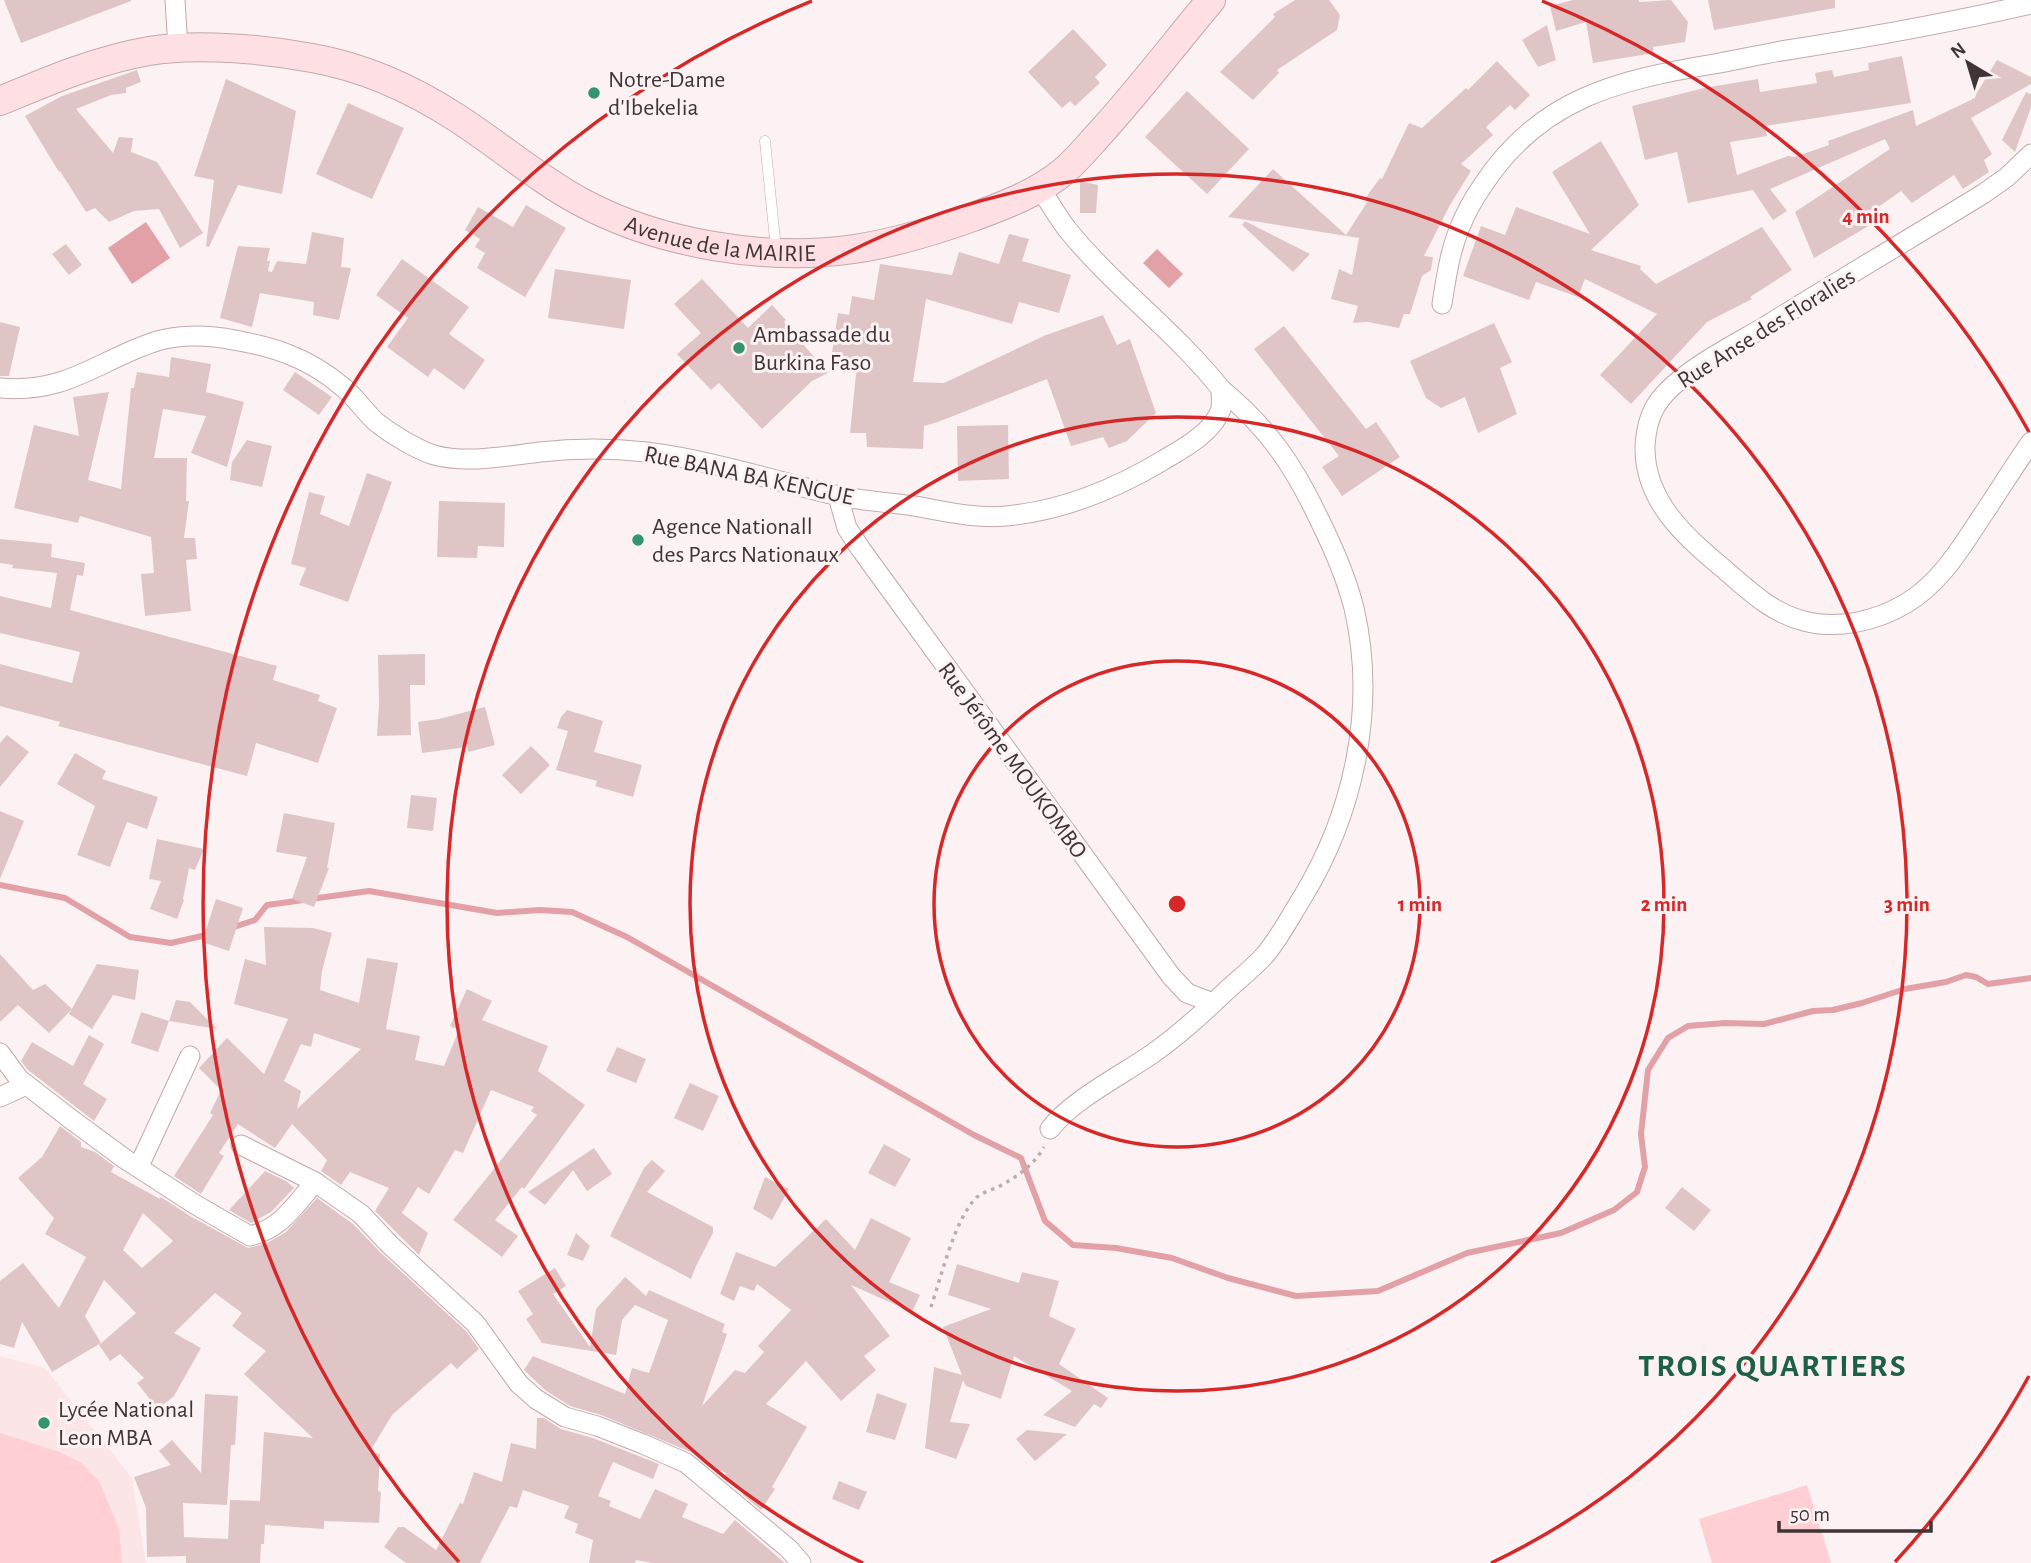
<svg xmlns="http://www.w3.org/2000/svg" width="2031" height="1563" font-family="'Alegreya Sans',sans-serif">
	<rect width="100%" height="100%" fill="#fdf2f3"/>
	<!-- built -->
	<path fill="#fbe5e6" d="M0,1356L45,1368L132,1478L146,1563H0Z"/>
	<!-- green -->
	<g fill="#ffcfd3">
		<path d="M0,1433L59,1452L80,1462L99,1481L119,1529L122,1563H0Z"/>
		<path d="M1807,1485L1831,1563H1712L1699,1519Z"/>
	</g>
	<!-- water -->
	<g fill="#e1a1a7">
		<path d="M146,222L170,258L132,284L108,248Z"/>
		<path d="M1157,249L1183,274L1169,288L1143,263Z"/>
	</g>
	<g fill="none" stroke-linecap="round" stroke-linejoin="round">
		<!-- stream -->
		<g stroke="#e1a1a7" stroke-width="6">
			<path d="M0,885L65,898L130,937L171,943L211,934"/>
			<path d="M231,928L255,920L267,905L369,891L497,913L540,910L572,912L627,937L974,1135L1021,1158L1045,1221L1073,1245L1116,1248L1172,1258L1228,1278L1296,1296L1378,1291L1467,1253L1561,1233L1614,1210L1637,1192L1645,1167L1641,1134L1648,1070L1668,1038L1688,1026L1725,1023L1764,1024L1813,1011L1833,1010L1862,1003L1905,989L1946,982L1966,975L1976,977L1988,984L2031,978"/>
		</g>
	</g>
	<!-- building -->
	<g fill="#e0c5c7" fill-rule="evenodd">
		<path d="M4,0H131V1L21,43Z"/>
		<path d="M1295,0H1329L1340,15L1337,30L1277,70L1279,73L1253,100L1220,72L1275,17L1273,14Z"/>
		<path d="M1573,0H1639V2L1671,0L1688,22L1685,42L1653,47L1654,53L1593,63L1586,22L1556,31L1550,6Z"/>
		<path d="M1708,0H1835V8L1714,30Z"/>
		<path d="M1547,25L1556,60L1538,67L1522,40Z"/>
		<path d="M1073,29L1107,65L1095,77L1100,83L1075,106L1070,101L1062,108L1028,72Z"/>
		<path d="M1902,56L1911,103L1765,126L1767,136L1730,142L1737,175L1788,156L1794,157L1829,145L1828,141L1913,110L1916,126L1973,99L1997,60L2031,77V84L1971,118L1992,154L1984,160L1989,172L1963,189L1954,175L1912,203L1901,191L1877,208L1884,217L1814,258L1795,212L1890,149L1885,139L1770,189L1787,211L1773,220L1753,190L1688,203L1677,152L1645,160L1632,106L1704,88L1758,79L1760,92L1817,83L1815,73L1832,70L1834,77L1869,70L1868,63Z"/>
		<path d="M1497,61L1530,95L1515,110L1510,105L1486,127L1493,135L1461,164L1471,171L1450,205L1424,256L1433,257L1431,270L1422,276L1410,314H1404L1399,328L1368,322L1353,323L1358,306L1331,299L1339,269L1352,275L1359,238L1228,217L1273,169L1346,235L1368,201L1364,200L1380,178L1382,179L1409,123L1422,128L1466,88L1468,90Z"/>
		<path d="M137,70L141,82L126,88V93L111,95L76,109L113,153L119,137L133,138L131,152L157,162L203,233L180,248L159,209L134,211L109,222L95,208L86,212L60,171L59,172L25,116L62,96Z"/>
		<path d="M226,79L296,111L282,194L238,185L209,247L206,246L214,180L194,176Z"/>
		<path d="M1187,91L1249,149L1207,194L1145,137Z"/>
		<path d="M2026,92L2031,94V107L2015,152L2002,140Z"/>
		<path d="M348,103L404,128L372,199L316,174Z"/>
		<path d="M1601,141L1639,205L1591,250L1641,266L1640,269L1656,284L1762,227L1792,270L1750,297L1752,299L1707,322L1631,404L1600,375L1657,314L1585,279L1578,297L1536,282L1529,300L1463,276L1481,226L1505,235L1516,207L1590,234L1552,172Z"/>
		<path d="M1080,181L1098,185L1096,213H1080Z"/>
		<path d="M526,205L566,228L525,297L477,268L485,253L475,247L480,239L465,230L478,207L513,227Z"/>
		<path d="M1245,221L1310,254L1293,272L1242,225Z"/>
		<path d="M312,232L344,238L341,267L351,268L339,320L313,315L314,302L260,293L252,327L220,318L238,246L270,248L267,261H270L268,271L272,272L277,261L306,264Z"/>
		<path d="M1009,234L1029,239L1022,261L1071,275L1059,313L1019,302L1012,324L926,299L913,382L944,383L1046,335L1103,315L1117,345L1130,339L1156,413L1127,441L1109,448L1103,437L1071,446L1047,379L938,422L924,426L923,449L867,447L866,433H850L858,355L829,372L838,313L849,315L852,296L874,300L880,264L952,275L959,252L999,264Z"/>
		<path d="M66,244L82,265L69,275L52,254Z"/>
		<path d="M402,259L469,307L449,334L485,360L464,390L434,368L428,377L387,347L408,318L376,295Z"/>
		<path d="M555,269L631,280L624,329L548,318Z"/>
		<path d="M702,279L748,328L772,305L786,320L784,322L828,373L812,381L762,429L719,383L711,390L677,354L701,333L674,304Z"/>
		<path d="M0,322L20,327L9,376H0Z"/>
		<path d="M1494,323L1512,362L1500,368L1517,414L1478,433L1465,397L1441,408L1426,398L1410,361Z"/>
		<path d="M1284,326L1366,429L1376,422L1400,457L1342,496L1322,467L1339,456L1254,349Z"/>
		<path d="M171,357L211,364L206,392L244,402L227,467L191,453L206,416L163,409L154,458H187L186,501H189L184,538H195L197,559L186,560L191,611L145,616L141,574L154,573L151,537L80,516L78,523L14,508L34,425L79,436L73,397L109,392L88,480L121,489L131,388H134L137,372L169,377Z"/>
		<path d="M295,372L332,397L319,415L283,390Z"/>
		<path d="M1008,425L1009,479L958,481L957,426Z"/>
		<path d="M247,440L272,446L262,487L230,480L232,462Z"/>
		<path d="M367,473L392,482L348,602L299,585L306,568L291,564L309,492L325,496L320,514L349,526Z"/>
		<path d="M439,501L505,503L504,547L478,546L477,558L437,557Z"/>
		<path d="M0,539L52,544L51,557L85,563L83,576L77,575L70,610L277,666L273,680L320,695L318,701L337,708L318,763L256,743L247,776L58,726L60,722L0,706V664L72,683L80,652L0,633V596L51,608L57,573L12,568L13,565L0,563Z"/>
		<path d="M425,654V685H410L411,735L377,736L379,704L378,655Z"/>
		<path d="M485,707L495,745L468,752L467,747L422,753L418,722L439,719Z"/>
		<path d="M567,710L603,721L594,752L642,765L633,797L595,786L597,781L556,770L568,731L557,728L561,717Z"/>
		<path d="M7,735L29,752L0,787V743Z"/>
		<path d="M531,746L550,765L521,794L502,775Z"/>
		<path d="M75,753L106,771L102,779L158,797L147,829L127,822L110,867L77,855L95,806L57,784Z"/>
		<path d="M411,795L437,798L433,831L407,828Z"/>
		<path d="M0,811L24,821L0,879Z"/>
		<path d="M284,813L335,823L327,868H329L314,907L292,899L307,857L276,852Z"/>
		<path d="M157,839L204,849L195,870L189,868L183,899L184,900L177,919L150,909L161,881L149,879Z"/>
		<path d="M216,899L243,908L229,951L202,942Z"/>
		<path d="M264,927L313,928L332,933L322,971L320,990L359,1003L367,958L398,963L386,1029L420,1036L415,1060L444,1066L459,1030L450,1026L467,989L492,1001L482,1020L548,1046L538,1071L585,1105L524,1189L522,1187L495,1220L518,1236L502,1257L453,1220L537,1115L531,1111L534,1107L491,1090L463,1153L455,1150L429,1194L418,1187L402,1213L428,1233L419,1255L375,1211L389,1188L350,1172L341,1185L321,1171L327,1160L292,1124L275,1148L238,1124L219,1153L224,1156L201,1194L174,1176L213,1115L210,1113L221,1090L199,1068L227,1038L264,1074L288,1019L234,1004L245,959L266,965ZM314,1033L361,1049L297,1109L301,1091L284,1081L301,1044L311,1047Z"/>
		<path d="M0,954L33,990L45,984L72,1009L49,1033L18,1005L0,1022Z"/>
		<path d="M97,964L139,970L135,1000L113,995L92,1029L69,1014Z"/>
		<path d="M176,1000L190,1002L217,1029L169,1021Z"/>
		<path d="M141,1012L169,1021L158,1052L131,1043Z"/>
		<path d="M89,1035L104,1044L83,1084L107,1099L94,1121L28,1070L21,1061L32,1042L73,1066Z"/>
		<path d="M617,1047L646,1059L636,1083L606,1071Z"/>
		<path d="M690,1083L719,1096L703,1131L674,1118Z"/>
		<path d="M60,1126L81,1142V1147L95,1152L114,1166L111,1172L160,1199L161,1197L190,1216L248,1248L267,1243L286,1232L317,1198L353,1224L381,1253L466,1331L479,1349L457,1369L451,1363L392,1415L369,1453L380,1454L378,1491L381,1492L379,1523L324,1521V1529L265,1525L264,1544H261L260,1563H186V1556L147,1557L146,1508L134,1477L171,1465L159,1451L172,1440L201,1473L205,1394L238,1396L235,1445H231L227,1505L183,1503L184,1537L228,1539L230,1500L260,1501L264,1432L313,1438L244,1374L266,1351L232,1326L242,1313L215,1293L174,1333L201,1348L174,1396L158,1409L137,1383L144,1378L120,1354L110,1361L99,1345L136,1313L104,1280L85,1316L101,1343L52,1372L22,1322L14,1348L0,1344V1281L23,1263L59,1308L86,1257L45,1234L54,1218L18,1178L42,1157ZM143,1213L173,1241L142,1268L123,1250Z"/>
		<path d="M884,1144L911,1159L895,1187L868,1173Z"/>
		<path d="M594,1148L612,1174L587,1191L573,1170L545,1205L528,1192Z"/>
		<path d="M652,1160L665,1171L647,1192L713,1227V1233L696,1266L691,1279L610,1236L644,1168Z"/>
		<path d="M265,1171L286,1181L294,1188L271,1212L251,1223L229,1210Z"/>
		<path d="M765,1177L789,1189L772,1220L753,1209Z"/>
		<path d="M1682,1187L1711,1210L1694,1231L1665,1208Z"/>
		<path d="M871,1218L911,1238L889,1282L920,1295L912,1312L851,1285L890,1336L864,1356L876,1370L841,1401L806,1361L766,1404L807,1427L772,1487L775,1489L761,1510L743,1495L744,1493L723,1478L726,1473L711,1468L691,1452L601,1415L570,1406L545,1390L524,1370L533,1356L625,1394L632,1368L649,1373L668,1320L635,1305L622,1320L616,1355L542,1343L526,1319L533,1314L518,1291L555,1268L566,1286L553,1294L590,1347L596,1309L625,1277L646,1296L649,1290L725,1324L722,1332L727,1334L702,1406L735,1370L745,1373L764,1352L758,1346L791,1310L757,1284L754,1291L740,1286L734,1301L720,1294L736,1252L775,1267L826,1219L855,1250Z"/>
		<path d="M576,1233L590,1246L583,1261L567,1255Z"/>
		<path d="M957,1264L1019,1283L1022,1272L1059,1281L1049,1316L1076,1329L1059,1364L1108,1398L1101,1408L1094,1404L1075,1427L1043,1415L1072,1391L1014,1356L1001,1399L966,1386L963,1380L950,1422L970,1424L956,1459L925,1448L934,1367L962,1375L943,1327L991,1309L948,1295Z"/>
		<path d="M877,1393L907,1404L895,1440L866,1432Z"/>
		<path d="M537,1418H544L561,1429L593,1438L659,1464L653,1479L613,1462L598,1496L611,1501L609,1506L640,1519L655,1489L688,1504L682,1517L723,1534L735,1520L785,1563H652L636,1560L635,1563H589L593,1540L575,1533L578,1524L564,1518L569,1506L523,1490L517,1508L510,1506L480,1563H406L384,1547L398,1527H404L436,1550L460,1503L463,1504L474,1472L502,1482L511,1443L536,1449Z"/>
		<path d="M1027,1430L1067,1434L1035,1461L1016,1439Z"/>
		<path d="M839,1481L867,1492L859,1510L832,1499Z"/>
	</g>
	<g fill="none" stroke-linecap="round" stroke-linejoin="round">
		<defs>
			<path id="service" d="M765,141L776,249"/>
			<g id="minor">
				<path d="M175,0L178,48"/>
				<path d="M2031,154L2007,177L1983,194C1911,238 1838,281 1766,326C1734,345 1681,371 1659,401C1649,414 1646,431 1645,446C1644,502 1686,537 1725,570C1749,591 1772,613 1804,621C1838,630 1876,621 1905,604C1941,583 1962,546 1984,513C2000,489 2015,465 2031,442"/>
				<path d="M1442,304C1446,278 1450,251 1460,227C1466,212 1474,198 1483,185C1540,98 1618,80 1714,64C1736,60 1759,55 1781,51C1865,38 1948,23 2031,4"/>
				<path d="M0,388C68,394 98,360 157,341C177,335 203,335 223,338C271,346 307,356 344,388C356,398 365,412 376,422C390,433 417,450 434,455C467,464 506,456 540,452C575,448 611,448 646,452C710,460 772,480 835,495C860,501 888,502 914,506C944,511 975,519 1006,516C1061,511 1115,489 1162,461C1182,449 1213,433 1221,409C1222,403 1221,395 1221,389C1175,331 1114,287 1067,229C1057,216 1049,202 1040,188"/>
				<path d="M838,496L847,528L860,548L1171,976L1187,993L1213,1003"/>
				<path d="M0,1053L19,1079L72,1120L125,1159L196,1205L250,1236C282,1228 294,1206 315,1182L361,1214L389,1244L475,1323L519,1384L536,1399L565,1417L597,1426L643,1444L686,1463L789,1549L801,1563"/>
				<path d="M0,1097L26,1085"/>
				<path d="M1050,1129C1072,1100 1122,1075 1152,1054C1178,1036 1202,1014 1225,992C1238,980 1252,969 1264,956C1279,939 1290,917 1302,898C1354,813 1377,707 1354,608C1346,577 1333,547 1319,519C1293,464 1268,428 1221,389"/>
				<path d="M241,1145L315,1182"/>
				<path d="M139,1166L190,1056"/>
			</g>
			<g id="secondary">
				<path id="s1" d="M0,101C48,81 97,60 149,51C196,43 265,49 312,58C363,67 414,90 457,118C499,145 538,179 581,202C659,244 767,262 854,249C895,243 934,231 973,217C1005,205 1038,193 1064,171C1078,159 1090,144 1102,131C1140,89 1175,43 1211,0"/>
			</g>
		</defs>
		<!-- service casing -->
		<use href="#service" stroke="#c3a9ab" stroke-width="11"/>
		<!-- minor casing -->
		<use href="#minor" stroke="#c3a9ab" stroke-width="21"/>
		<!-- secondary casing -->
		<use href="#secondary" stroke="#c3a9ab" stroke-width="30"/>
		<!-- path -->
		<path stroke="#baafb0" stroke-width="3.5" stroke-dasharray="3.5 5" stroke-linecap="butt" d="M931,1307C941,1277 955,1219 976,1198C982,1192 992,1190 1000,1186C1018,1176 1034,1165 1044,1147"/>
		<!-- service -->
		<use href="#service" stroke="#fff" stroke-width="10"/>
		<!-- minor -->
		<use href="#minor" stroke="#fff" stroke-width="19"/>
		<!-- secondary -->
		<use href="#secondary" stroke="#fedfe3" stroke-width="28"/>
	</g>
	<!-- distance rings -->
	<g fill="none" stroke="#d62828" stroke-width="3.5">
		<circle cx="1177" cy="904" r="243"/>
		<circle cx="1177" cy="904" r="487"/>
		<path d="M863 1563A730 730 0 1 1 1491 1563"/>
		<path d="M2029 1376A974 974 0 0 1 1895 1562M459 1562A974 974 0 0 1 812 1M1542 1A974 974 0 0 1 2029 432"/>
	</g>
	<!-- markers -->
	<g fill="#34946d" stroke="#fdf2f3" stroke-width="2.5">
		<circle cx="594" cy="93" r="7"/>
		<circle cx="739" cy="348" r="7"/>
		<circle cx="638" cy="540" r="7"/>
		<circle cx="44" cy="1423" r="7"/>
	</g>
	<g text-anchor="middle" stroke-width="6" stroke-linejoin="round" paint-order="stroke">
		<!-- poi labels -->
		<g font-size="24" fill="#3f3536" stroke="#fdf2f3" text-anchor="start">
			<text x="608" y="87">Notre-Dame<tspan x="608" dy="28">d'Ibekelia</tspan></text>
			<text x="753" y="342">Ambassade du<tspan x="753" dy="28">Burkina Faso</tspan></text>
			<text x="652" y="534">Agence Nationall<tspan x="652" dy="28">des Parcs Nationaux</tspan></text>
			<text x="58" y="1417">Lycée National<tspan x="58" dy="28">Leon MBA</tspan></text>
		</g>
		<!-- street labels -->
		<g font-size="24" fill="#3f3536" stroke="#fdf2f3">
			<text dy="8" stroke="none"><textPath href="#s1" startOffset="775">Avenue de la MAIRIE</textPath></text>
			<text transform="translate(1766 328) rotate(-32)" y="8">Rue Anse des Floralies</text>
			<text transform="translate(749 475) rotate(12)" y="8">Rue BANA BA KENGUE</text>
			<text transform="translate(1013 760) rotate(54)" y="8">Rue Jérôme MOUKOMBO</text>
		</g>
		<!-- district labels -->
		<g font-size="32" font-weight="bold" letter-spacing="2" fill="#1e6046" stroke="#fdf2f3">
			<text x="1773" y="1376">TROIS QUARTIERS</text>
		</g>
	</g>
	<circle cx="1177" cy="904" r="10" fill="#d62828" stroke="#fdf2f3" stroke-width="3.5"/>
	<g font-size="21" text-anchor="middle" font-weight="bold" fill="#d62828" stroke="#fdf2f3" stroke-width="6" stroke-linejoin="round" paint-order="stroke">
		<text x="1866" y="223">4 min</text>
		<text x="1420" y="911">1 min</text>
		<text x="1664" y="911">2 min</text>
		<text x="1907" y="911">3 min</text>
	</g>
	<!-- north arrow -->
	<g transform="translate(1968 63) rotate(322)" stroke="#fdf2f3" stroke-width="5" paint-order="stroke">
	<path d="M0-5L12 26L0 18L-12 26Z" fill="#3f3536"/>
	<text y="-10" font-size="19" font-weight="bold" text-anchor="middle" fill="#3f3536">N</text>
	</g>
	<!-- scale -->
	<path d="M1779 1521v10h152v-10" fill="none" stroke="#3f3536" stroke-width="3.5"/>
	<text x="1790" y="1521" font-size="21" fill="#3f3536" stroke="#fdf2f3" stroke-width="5" paint-order="stroke">50 m</text>
</svg>
